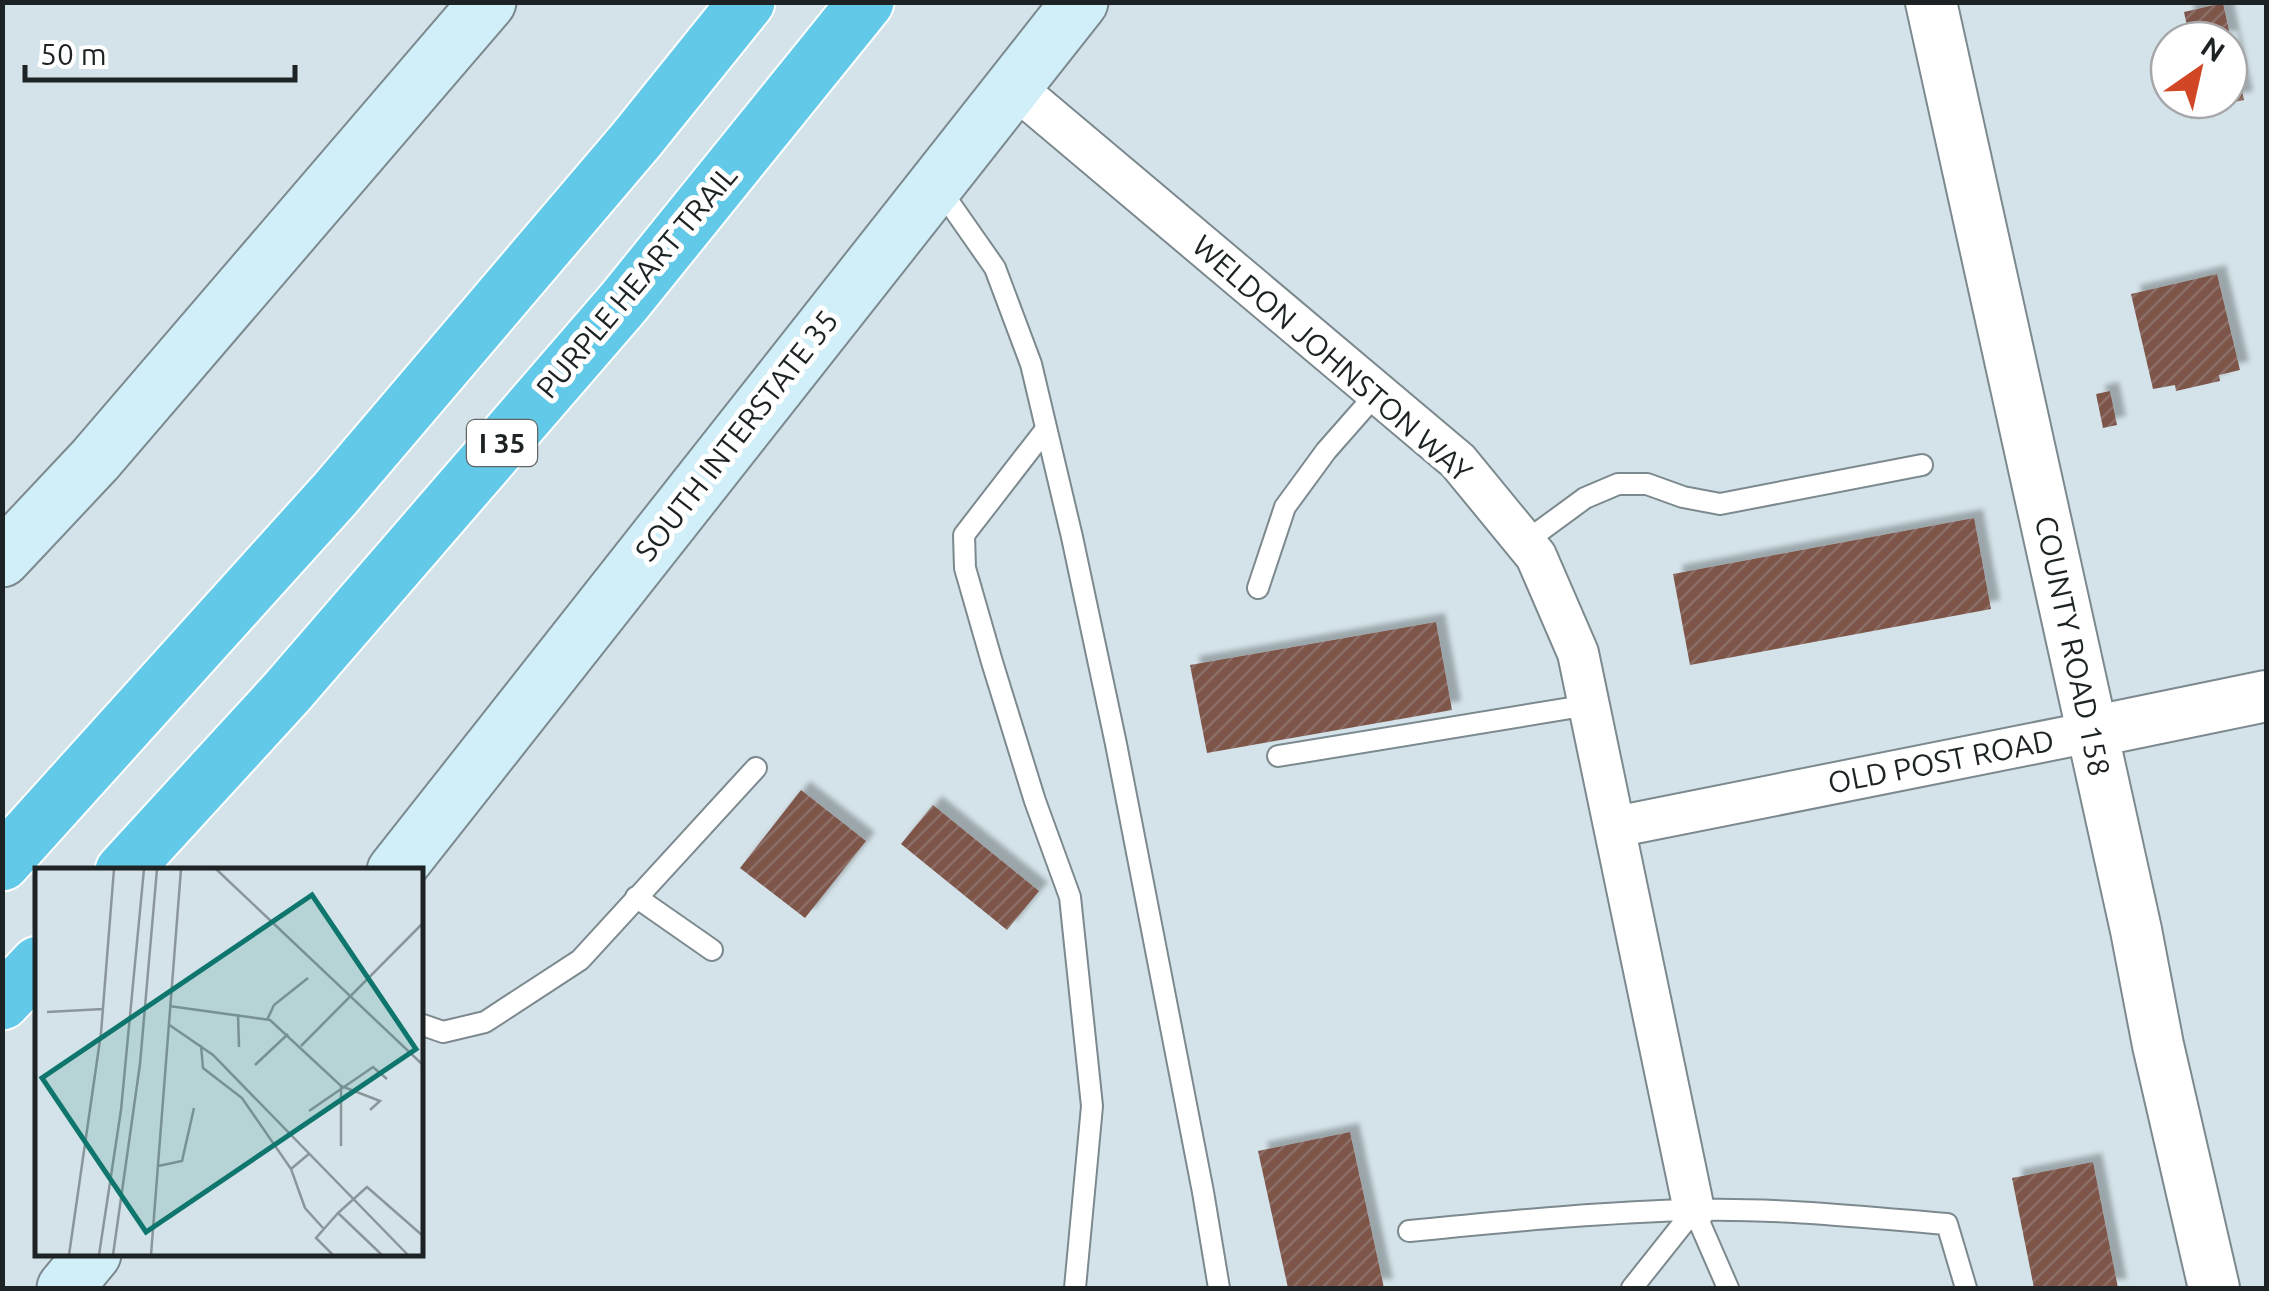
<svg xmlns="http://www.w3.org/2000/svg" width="2269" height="1291" font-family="Ubuntu,sans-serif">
	<defs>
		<pattern id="building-hatch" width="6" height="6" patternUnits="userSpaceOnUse" patternTransform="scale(2.5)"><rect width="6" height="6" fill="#7d554a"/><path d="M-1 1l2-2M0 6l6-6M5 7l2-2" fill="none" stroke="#8c6f67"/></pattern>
		<filter id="shadow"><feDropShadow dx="9" dy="-9" stdDeviation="2.5" flood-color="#0004"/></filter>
	</defs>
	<rect width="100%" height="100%" fill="#d4e3e9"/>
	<!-- building -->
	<g fill="url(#building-hatch)" filter="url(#shadow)">
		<path d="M2223,3L2244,100L2205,108L2203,100H2229V40H2190L2184,12Z"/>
		<path d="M2217,274L2240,370L2219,375L2220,381L2176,391L2175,385L2153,389L2131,294Z"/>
		<path d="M2110,391L2117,425L2103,428L2096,394Z"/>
		<path d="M1974,518L1991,609L1690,665L1673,574Z"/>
		<path d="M1436,622L1452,710L1207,753L1190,665Z"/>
		<path d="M801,790L866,841L805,918L740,868Z"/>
		<path d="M933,805L1039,891L1007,930L901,844Z"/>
		<path d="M1350,1132L1384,1288H1288L1258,1151Z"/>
		<path d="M2093,1162L2118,1288H2034L2012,1178Z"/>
	</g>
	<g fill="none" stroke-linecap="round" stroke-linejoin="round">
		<defs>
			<g id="service">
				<path d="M937,185L995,268L1031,364L1072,537L1116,744L1203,1192L1219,1288"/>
				<path d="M1046,429L964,535L965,568L992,662L1035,801L1070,897L1092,1106L1075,1288"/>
				<path d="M1525,542L1585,498L1618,484H1647L1683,497L1720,504L1922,465"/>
				<path d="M1258,588L1285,507L1326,451L1377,393"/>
				<path d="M1278,756L1589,705"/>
				<path d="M636,897L712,950"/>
				<path d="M420,1024L443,1032L485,1022L580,960L756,768"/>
				<path d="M1694,1210L1728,1288"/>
				<path d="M1409,1231C1504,1222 1599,1212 1694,1210C1778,1208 1863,1217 1947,1224L1966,1288"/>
				<path d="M1632,1288L1694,1210"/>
			</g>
			<g id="minor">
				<path d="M1013,86L1458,461L1536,556L1578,653L1694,1210"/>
				<path d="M1615,827L2091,732"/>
			</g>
			<g id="tertiary">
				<path d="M1931,2L2136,930L2158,1045L2214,1288"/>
				<path d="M2091,732L2266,696"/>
			</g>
			<g id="secondary">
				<path d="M2,559L95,460L488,2"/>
				<path d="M395,871L1080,2"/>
				<path d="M65,1288L93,1254"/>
			</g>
			<g id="motorway">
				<path d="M2,863L335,494L636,140L747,2"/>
				<path d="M123,871L287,692L623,303L866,2"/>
				<path d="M2,1002L38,964"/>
			</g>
		</defs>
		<!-- service casing -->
		<use href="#service" stroke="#7c898e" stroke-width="24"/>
		<!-- minor casing -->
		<use href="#minor" stroke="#7c898e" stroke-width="44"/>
		<!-- tertiary casing -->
		<use href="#tertiary" stroke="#7c898e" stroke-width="54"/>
		<!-- secondary casing -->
		<use href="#secondary" stroke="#7c898e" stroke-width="59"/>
		<!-- motorway casing -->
		<use href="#motorway" stroke="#fff" stroke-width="59"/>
		<!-- service -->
		<use href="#service" stroke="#fff" stroke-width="20"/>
		<!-- minor -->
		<use href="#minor" stroke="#fff" stroke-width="40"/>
		<!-- tertiary -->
		<use href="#tertiary" stroke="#fff" stroke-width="50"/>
		<!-- secondary -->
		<use href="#secondary" stroke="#d0eff8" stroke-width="55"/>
		<!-- motorway -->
		<use href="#motorway" stroke="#63c9e9" stroke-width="55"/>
	</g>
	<g text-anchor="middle" stroke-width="10" stroke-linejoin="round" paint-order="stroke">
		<!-- shield labels -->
		<rect fill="#fff" stroke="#616566" stroke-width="2.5" x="467" y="420" width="70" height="46" rx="8"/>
		<g font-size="28" font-weight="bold" fill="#1d2325">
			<text x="502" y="453">I 35</text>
		</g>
		<!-- street labels -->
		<g font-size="30" fill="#1d2325" stroke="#fff">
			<text transform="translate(637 282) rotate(-50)" y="10">PURPLE HEART TRAIL</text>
			<text transform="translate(1332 359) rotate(41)" y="10">WELDON JOHNSTON WAY</text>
			<text transform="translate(737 436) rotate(-52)" y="10">SOUTH INTERSTATE 35</text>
			<text transform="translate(2072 646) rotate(78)" y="10">COUNTY ROAD 158</text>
			<text transform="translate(1941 762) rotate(-11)" y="10">OLD POST ROAD</text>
		</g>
	</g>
	<!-- overview -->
	<g transform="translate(35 868)">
		<rect width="388" height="388" fill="#d4e3e9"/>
		<path fill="none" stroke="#8b969b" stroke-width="2.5" d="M181,1L388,197M134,138L235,152L306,218L345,233L335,242M12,144L68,141M203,146L204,179M232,152L239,137L273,110M133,156L178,187L373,387M166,177L168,200L207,230L256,301M266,178L388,55M220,197L253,166M274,243L338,199L352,211M306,278V218M275,285L256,301L270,340L288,360M123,298L147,293L159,240M34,387L66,165L79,1M64,387L86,242L109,1M78,387L105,196L122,1M116,387L146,1M298,387L281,370L303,345M347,387L303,345L332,319L388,368"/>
		<path fill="#0f766e" fill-opacity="0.15" stroke="#0f766e" stroke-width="5" d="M277,27L381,181L111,364L7,210Z"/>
		<rect width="388" height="388" fill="none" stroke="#1d2325" stroke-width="5"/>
	</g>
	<!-- border -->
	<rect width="2269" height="1291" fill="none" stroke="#1d2325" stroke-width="10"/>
	<!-- north arrow -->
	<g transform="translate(2199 70) rotate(34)"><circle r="48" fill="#ffffff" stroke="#a5a7a8" stroke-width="2.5"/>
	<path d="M0-8L18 38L0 25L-18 38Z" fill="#d14725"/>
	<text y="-15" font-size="28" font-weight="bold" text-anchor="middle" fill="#1d2325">N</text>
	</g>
	<!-- scale -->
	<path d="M25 65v15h270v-15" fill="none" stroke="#1d2325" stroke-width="5"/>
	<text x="40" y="65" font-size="30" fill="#1d2325" stroke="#ffffff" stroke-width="8" paint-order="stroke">50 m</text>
</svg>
